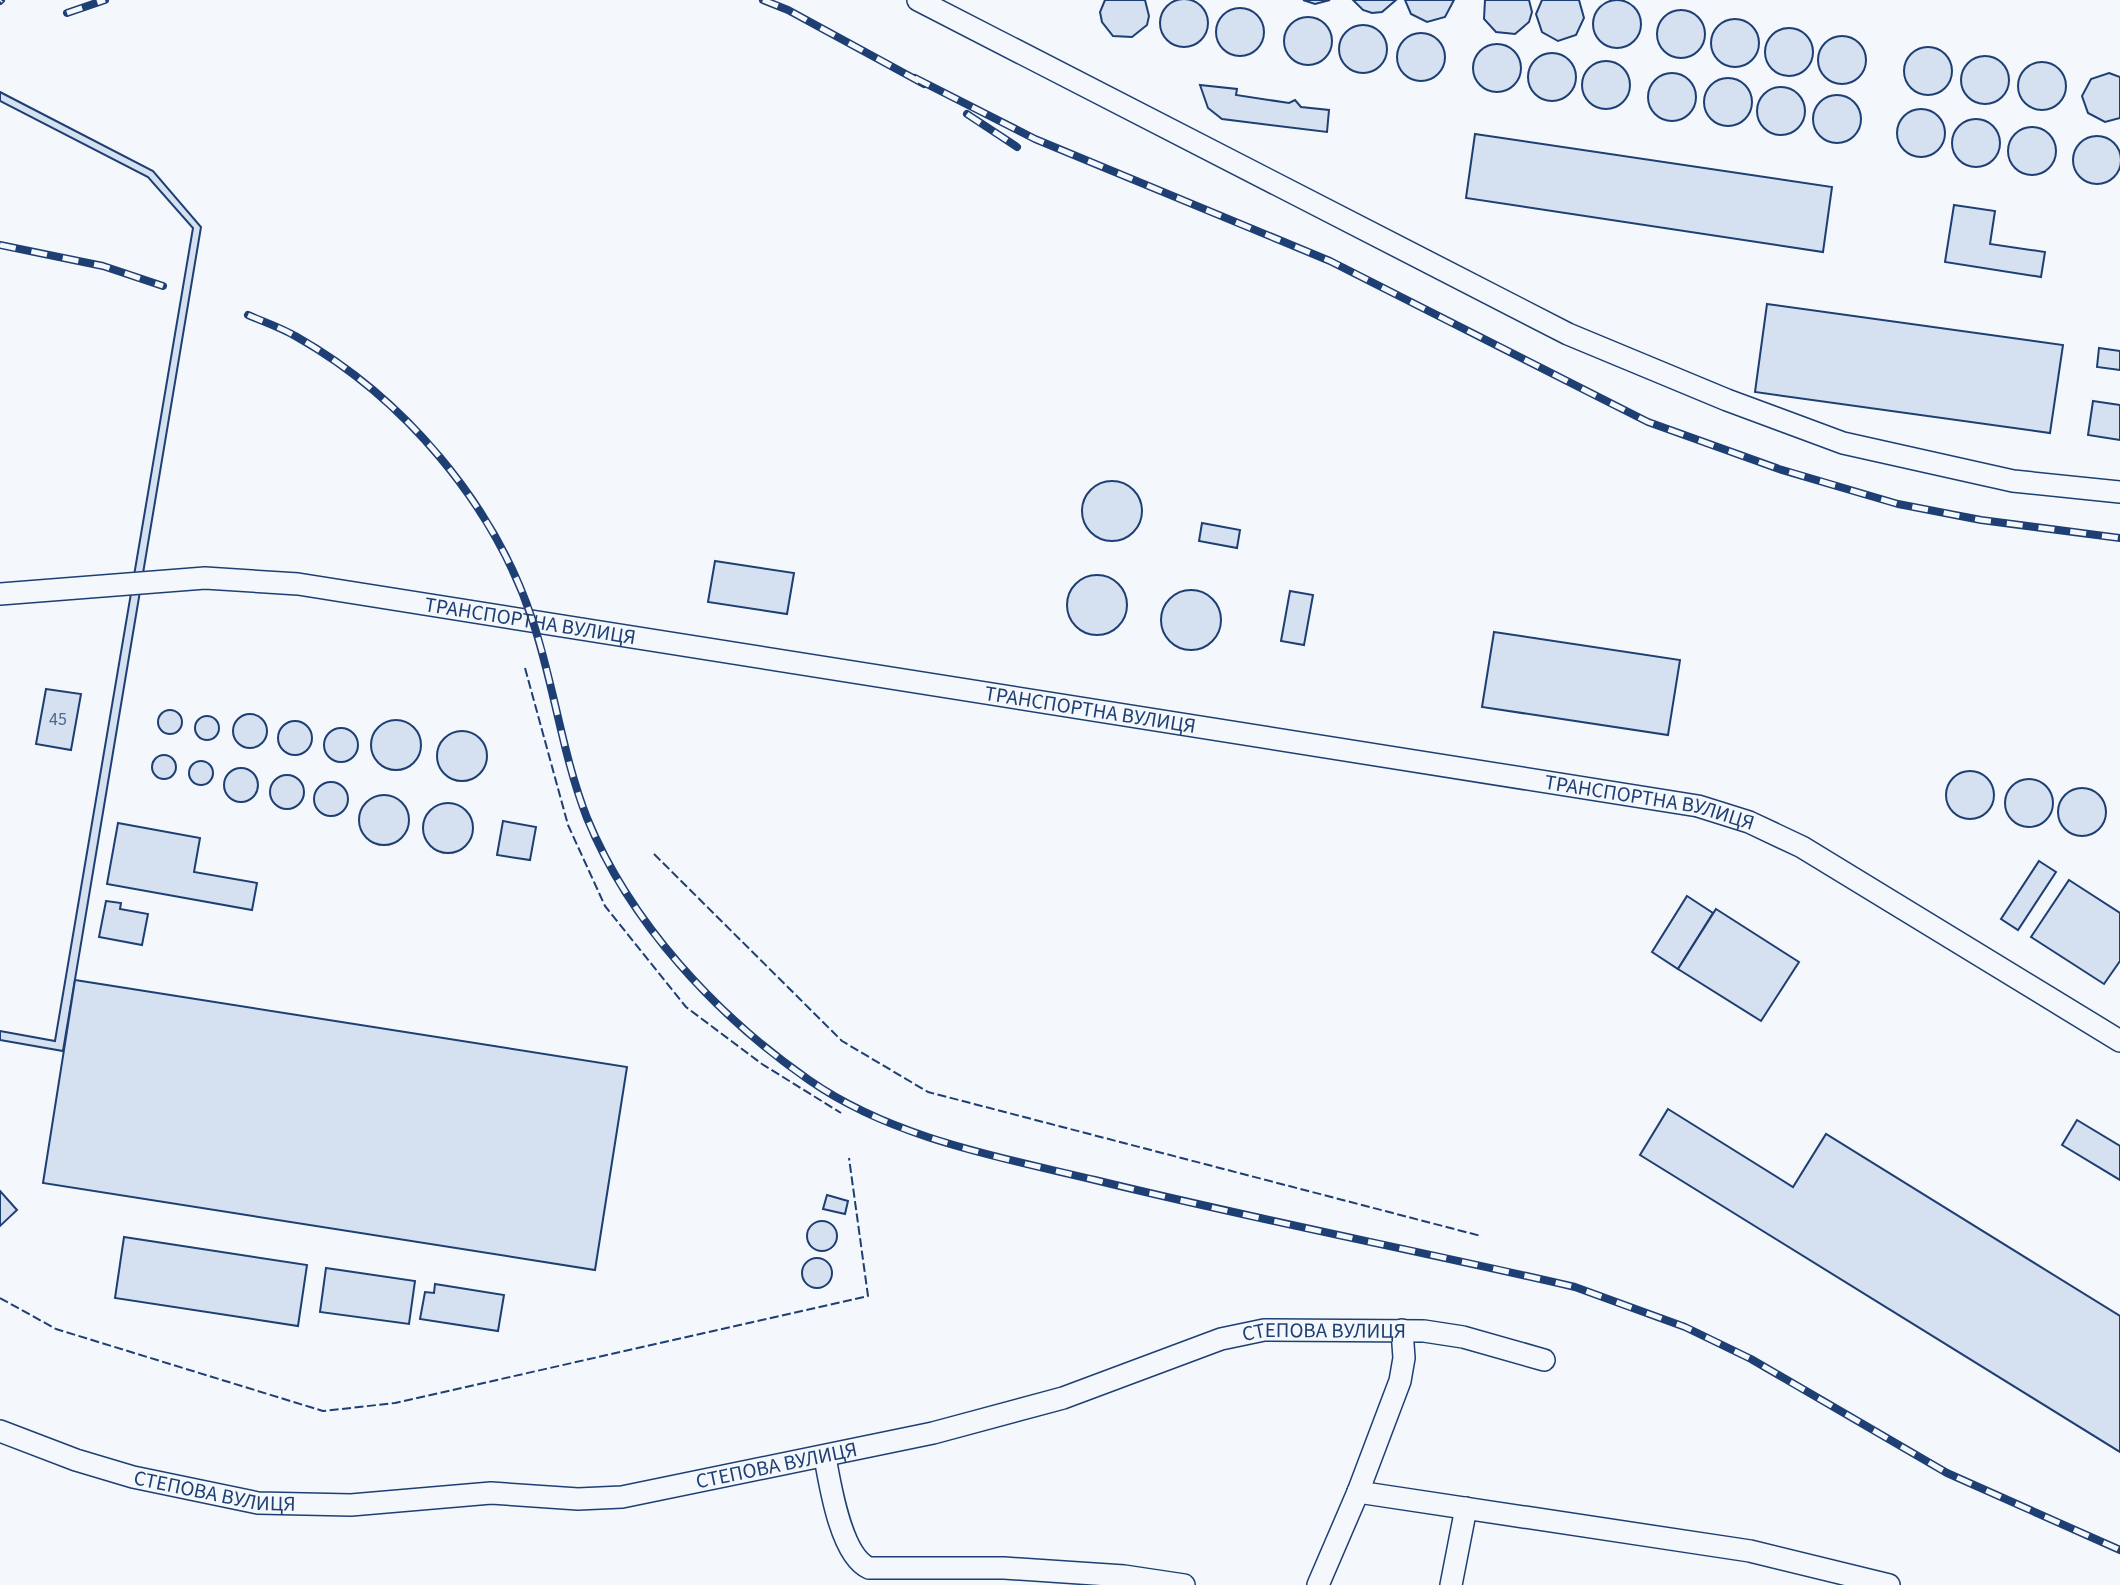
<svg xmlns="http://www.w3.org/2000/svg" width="2120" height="1585" font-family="'Source Sans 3',sans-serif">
	<rect width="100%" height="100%" fill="#f4f7fb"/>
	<!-- building -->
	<g fill="#d5e0f0" stroke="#1d3f73" stroke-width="2">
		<circle cx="1184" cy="23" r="24"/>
		<circle cx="1617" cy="24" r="24"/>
		<path d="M1105,0H1145L1149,16L1147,25L1132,37L1113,36L1102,22L1100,12Z"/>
		<path d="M1303,0H1330L1315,4Z"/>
		<path d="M1353,0H1396L1382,12L1372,13L1363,10Z"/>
		<path d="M1405,0H1454L1445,17L1427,22L1411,14Z"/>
		<path d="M1485,0H1529L1532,12L1529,22L1515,34L1496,32L1484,19Z"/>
		<path d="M1542,0H1579L1584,18L1576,35L1558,41L1542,32L1536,14Z"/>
		<circle cx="1240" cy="32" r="24"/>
		<circle cx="1681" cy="34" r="24"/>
		<circle cx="1308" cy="41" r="24"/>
		<circle cx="1735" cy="43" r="24"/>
		<circle cx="1363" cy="49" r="24"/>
		<circle cx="1789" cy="52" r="24"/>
		<circle cx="1421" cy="57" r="24"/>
		<circle cx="1842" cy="60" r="24"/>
		<circle cx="1497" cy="68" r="24"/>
		<circle cx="1928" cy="71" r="24"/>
		<circle cx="1552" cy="77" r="24"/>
		<circle cx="1985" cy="80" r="24"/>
		<circle cx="1606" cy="85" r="24"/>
		<circle cx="2042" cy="86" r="24"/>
		<circle cx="1672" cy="97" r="24"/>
		<path d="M2109,73L2120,77V118L2105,122L2088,113L2082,96L2091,79Z"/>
		<circle cx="1728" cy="102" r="24"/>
		<path d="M1200,85L1237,89L1236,95L1289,103L1295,100L1301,107L1329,110L1327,132L1222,119L1208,108Z"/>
		<circle cx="1781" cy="111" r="24"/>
		<path d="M0,92L153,171L201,227L63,1051L0,1040V1031L55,1041L193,228L148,177L0,101Z"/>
		<circle cx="1837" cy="119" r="24"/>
		<circle cx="1921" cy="133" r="24"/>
		<circle cx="1976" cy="143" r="24"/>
		<circle cx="2032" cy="151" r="24"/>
		<path d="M1475,134L1832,187L1823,252L1466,198Z"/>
		<circle cx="2097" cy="160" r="24"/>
		<path d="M1954,205L1995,211L1990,244L2045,252L2041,277L1945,262Z"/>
		<path d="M1767,304L2063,345L2050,433L1755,392Z"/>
		<path d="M2099,348L2120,351V370L2097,367Z"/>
		<path d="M2093,401L2120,405V440L2088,435Z"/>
		<circle cx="1112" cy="511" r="30"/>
		<path d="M1202,523L1240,530L1237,548L1199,541Z"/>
		<path d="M715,561L794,573L787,614L708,602Z"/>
		<circle cx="1097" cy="605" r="30"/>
		<circle cx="1191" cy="620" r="30"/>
		<path d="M1290,591L1313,595L1304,645L1281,641Z"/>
		<path d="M1494,632L1680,660L1668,735L1482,707Z"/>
		<path d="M46,689L81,694L71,750L36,744Z"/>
		<circle cx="170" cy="722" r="12"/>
		<circle cx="250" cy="731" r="17"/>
		<circle cx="207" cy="728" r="12"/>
		<circle cx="396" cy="745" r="25"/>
		<circle cx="295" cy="738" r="17"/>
		<circle cx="341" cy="745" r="17"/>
		<circle cx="462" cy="756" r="25"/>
		<circle cx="164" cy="767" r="12"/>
		<circle cx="201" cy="773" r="12"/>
		<circle cx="241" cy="785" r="17"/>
		<circle cx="1970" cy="795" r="24"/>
		<circle cx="287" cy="792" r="17"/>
		<circle cx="2029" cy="803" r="24"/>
		<circle cx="331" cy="799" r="17"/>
		<circle cx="2082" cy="812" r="24"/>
		<circle cx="384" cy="820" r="25"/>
		<circle cx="448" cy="828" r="25"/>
		<path d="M503,821L536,827L530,860L497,855Z"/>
		<path d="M118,823L200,838L194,872L257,883L252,910L107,884Z"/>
		<path d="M2039,861L2056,872L2018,930L2001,919Z"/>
		<path d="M2069,880L2120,913V961L2104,984L2031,937Z"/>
		<path d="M1687,896L1713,913L1678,969L1652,952Z"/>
		<path d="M106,901L121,903L120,909L148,914L142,945L99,937Z"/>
		<path d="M1716,909L1799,962L1761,1021L1678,969Z"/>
		<path d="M75,980L627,1067L595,1270L43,1183Z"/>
		<path d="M1668,1109L1793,1187L1826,1134L2120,1316V1452L1640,1155Z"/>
		<path d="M2077,1120L2120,1146V1180L2062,1145Z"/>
		<path d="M0,1191L17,1210L0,1226Z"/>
		<path d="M827,1195L848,1201L845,1214L823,1209Z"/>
		<circle cx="822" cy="1236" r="15"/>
		<path d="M124,1237L307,1265L298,1326L115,1298Z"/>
		<circle cx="817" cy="1273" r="15"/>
		<path d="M326,1268L415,1281L409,1324L320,1312Z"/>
		<path d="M435,1284L504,1295L498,1331L420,1319L425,1292L434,1293Z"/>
	</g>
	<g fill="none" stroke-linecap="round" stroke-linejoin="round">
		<defs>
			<g id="minor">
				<path d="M918,0L1568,334L1727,400L1843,443L2013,481L2120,492"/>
				<path id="s1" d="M0,594L205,578L298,584L1698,806L1749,822L1802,847L2120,1041"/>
				<path id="s2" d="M0,1431L76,1460L133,1477L258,1503L351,1505L491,1493L578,1499L622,1497L933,1433L1063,1398L1221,1339L1264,1330L1424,1331L1463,1337L1544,1360"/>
				<path d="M825,1457C830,1485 841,1556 869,1568H1004L1124,1576L1184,1585"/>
				<path d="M1358,1492L1750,1551L1889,1585"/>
				<path d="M1318,1585L1358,1492L1400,1381L1404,1358L1402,1330"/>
				<path d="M1451,1585L1466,1508"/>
			</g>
		</defs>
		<!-- minor casing -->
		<use href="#minor" stroke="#1d3f73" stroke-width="24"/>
		<!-- minor -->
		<use href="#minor" stroke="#f4f7fb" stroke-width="21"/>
		<defs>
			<g id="rail">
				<path d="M763,0L788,10L924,84"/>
				<path d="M0,1L1,0"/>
				<path d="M67,13L105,0"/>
				<path d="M915,78L1035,139L1330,261L1648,422L1779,469L1898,504L1981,520L2120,538"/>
				<path d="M967,114L1017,147"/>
				<path d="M0,245L103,266L163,286"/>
				<path d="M248,315C264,322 282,328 297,337C403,397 494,504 532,619C554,684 562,754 587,818C630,923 717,1016 809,1080C892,1138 999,1157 1095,1180C1254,1219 1415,1250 1575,1287L1685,1327L1751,1359L1947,1473L2120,1550"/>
			</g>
		</defs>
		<!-- rail casing -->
		<use href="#rail" stroke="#1d3f73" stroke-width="8"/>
		<!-- rail -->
		<use href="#rail" stroke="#f4f7fb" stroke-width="5" stroke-dasharray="16" stroke-linecap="butt"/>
		<!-- fence -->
		<g stroke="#1d3f73" stroke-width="2" stroke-dasharray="9 3.5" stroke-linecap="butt">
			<path d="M525,668L568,825L605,906L686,1007L762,1064L841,1113"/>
			<path d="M654,854L842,1041L928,1092L1481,1236"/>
			<path d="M0,1298L56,1329L323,1411L395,1403L868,1296L849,1158"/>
		</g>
	</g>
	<g text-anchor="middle" stroke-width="5" stroke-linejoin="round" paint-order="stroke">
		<!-- number labels -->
		<g font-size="18" fill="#4b6792">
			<text x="58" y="725">45</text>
		</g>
		<!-- street labels -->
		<g font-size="21" fill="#1d3f73" stroke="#f4f7fb">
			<text dy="7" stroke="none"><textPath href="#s1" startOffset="534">ТРАНСПОРТНА ВУЛИЦЯ</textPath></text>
			<text dy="7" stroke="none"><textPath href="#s1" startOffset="1101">ТРАНСПОРТНА ВУЛИЦЯ</textPath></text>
			<text dy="7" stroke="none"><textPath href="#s1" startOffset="1668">ТРАНСПОРТНА ВУЛИЦЯ</textPath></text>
			<text dy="7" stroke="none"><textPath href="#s2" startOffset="1358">СТЕПОВА ВУЛИЦЯ</textPath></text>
			<text dy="7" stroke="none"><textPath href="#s2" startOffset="791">СТЕПОВА ВУЛИЦЯ</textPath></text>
			<text dy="7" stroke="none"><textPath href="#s2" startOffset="224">СТЕПОВА ВУЛИЦЯ</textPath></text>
		</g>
	</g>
</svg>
